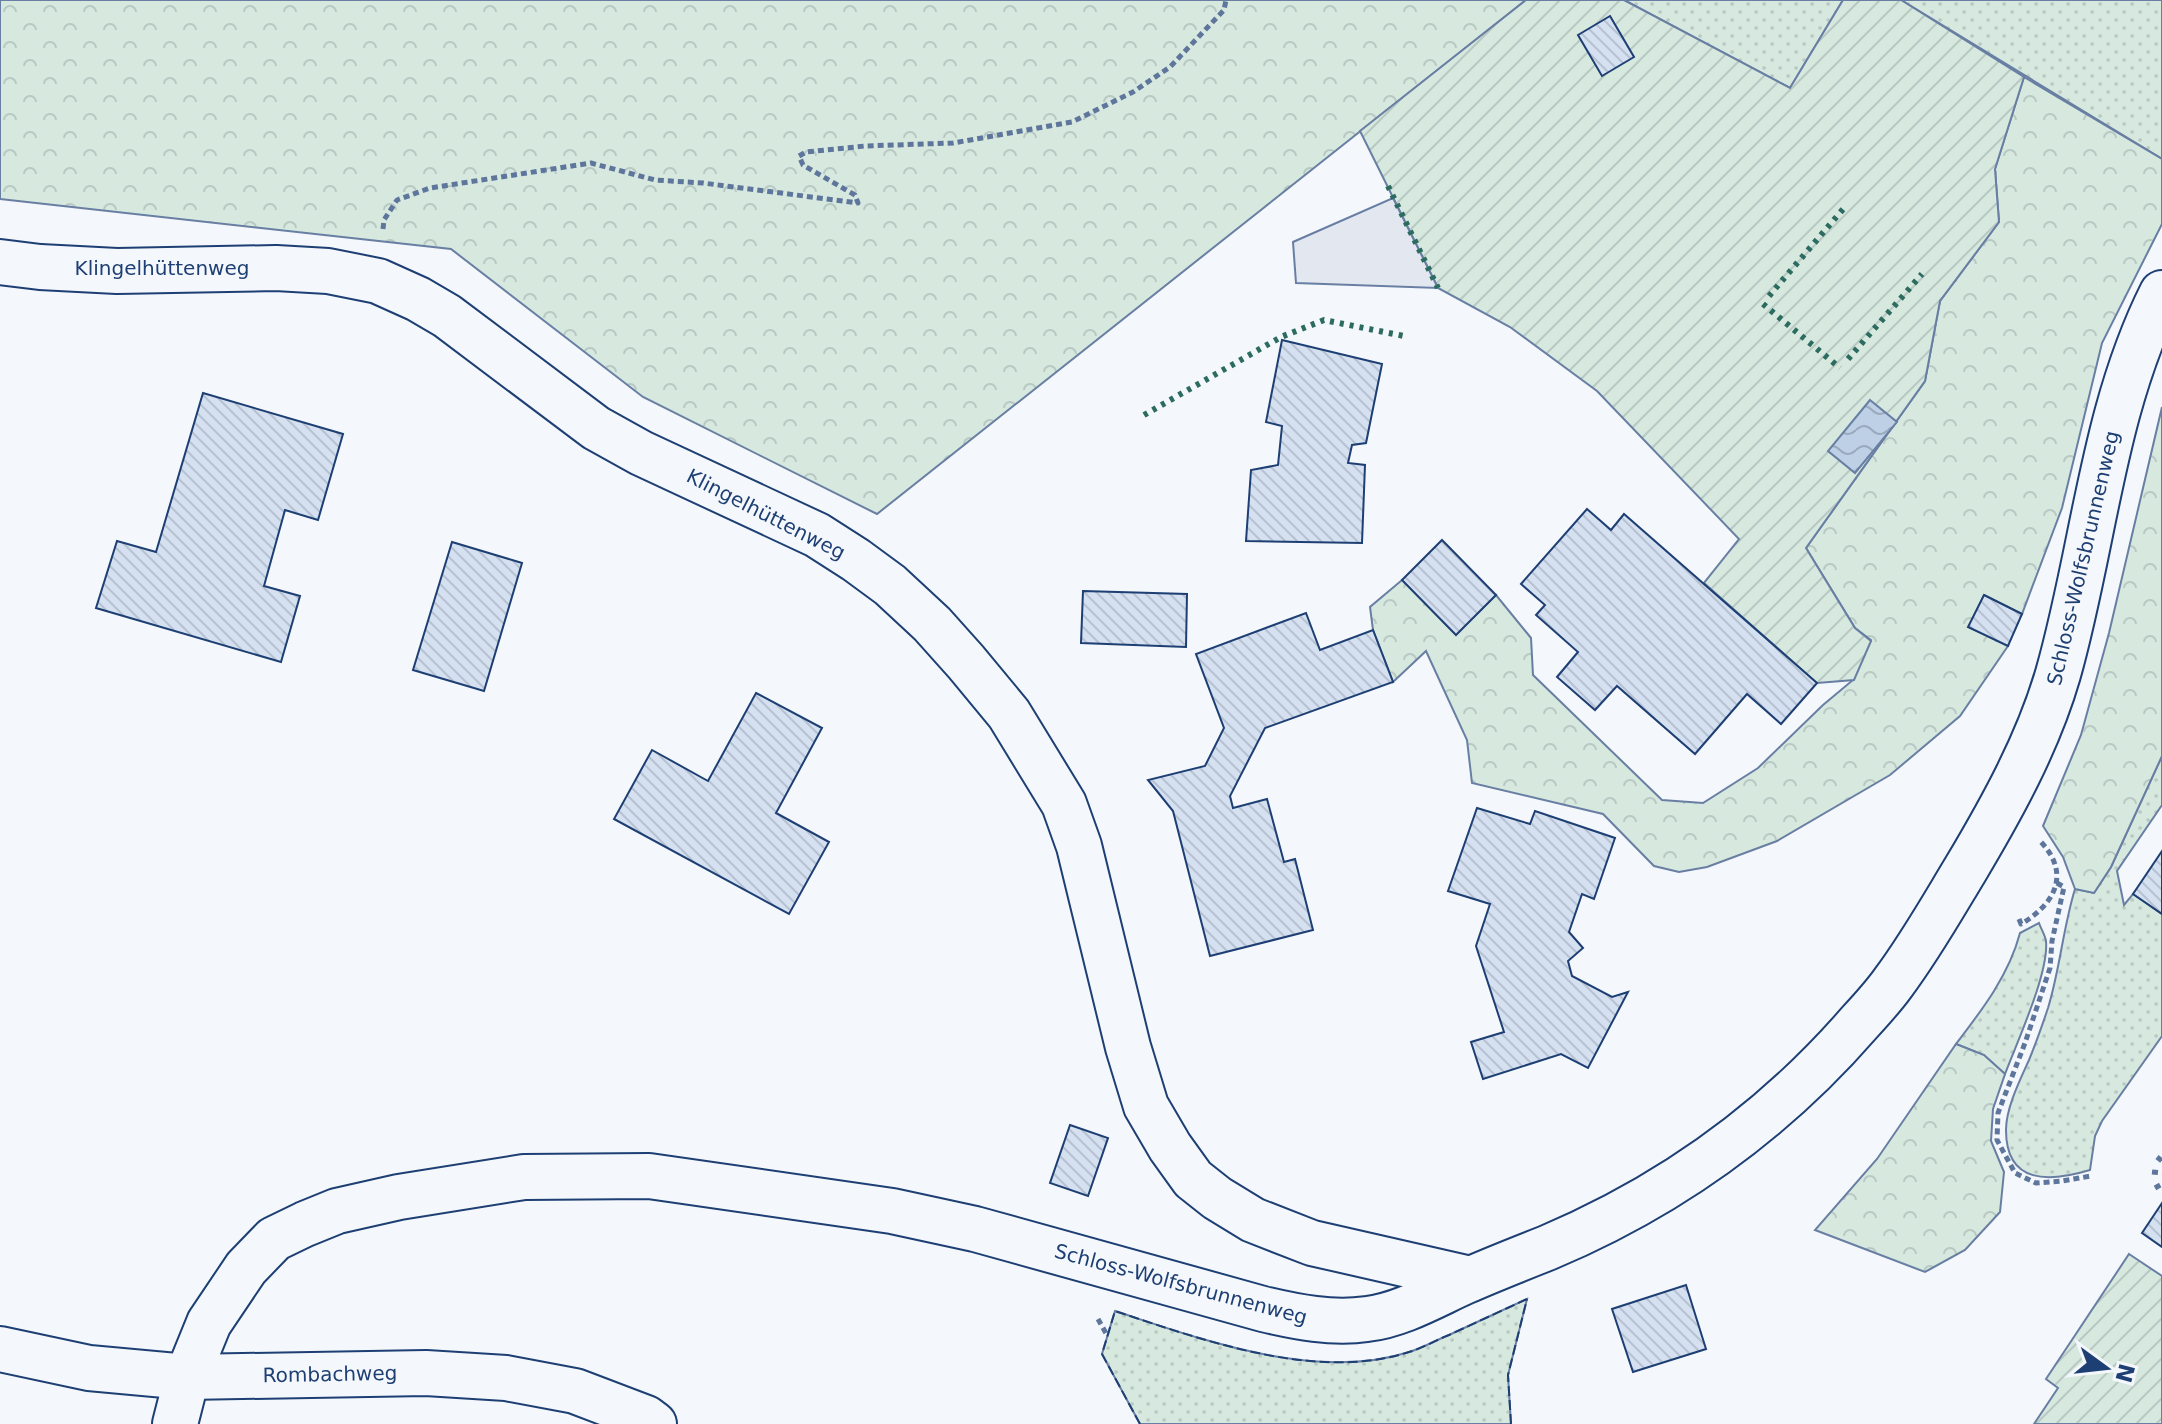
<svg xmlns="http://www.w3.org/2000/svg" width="2162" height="1424" font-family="'DejaVu Sans',sans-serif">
	<defs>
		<pattern id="grass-dots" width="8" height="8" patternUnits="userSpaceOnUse" patternTransform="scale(2)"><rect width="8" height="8" fill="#d7e8df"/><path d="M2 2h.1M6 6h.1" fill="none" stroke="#b8c8c3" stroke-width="1.8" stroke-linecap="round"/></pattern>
		<pattern id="forest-crowns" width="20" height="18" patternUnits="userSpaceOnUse" patternTransform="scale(2)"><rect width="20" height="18" fill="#d7e8df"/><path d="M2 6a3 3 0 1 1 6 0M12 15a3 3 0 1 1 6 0" fill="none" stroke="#b8c8c3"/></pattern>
		<pattern id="garden-furrows" width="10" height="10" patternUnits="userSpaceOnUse" patternTransform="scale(2)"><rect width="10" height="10" fill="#d7e8df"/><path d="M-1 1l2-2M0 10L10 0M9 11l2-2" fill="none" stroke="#b8c8c3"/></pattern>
		<pattern id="water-waves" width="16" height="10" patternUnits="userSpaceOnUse" patternTransform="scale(2)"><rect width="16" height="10" fill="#bed0e5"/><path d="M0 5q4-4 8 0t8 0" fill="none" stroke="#9aaabe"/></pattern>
		<pattern id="building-back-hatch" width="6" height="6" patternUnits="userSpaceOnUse" patternTransform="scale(2)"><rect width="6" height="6" fill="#d5e0f0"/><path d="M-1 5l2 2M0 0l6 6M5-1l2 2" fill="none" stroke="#b6c1d1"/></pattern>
	</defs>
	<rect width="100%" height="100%" fill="#f4f7fb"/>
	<!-- grass -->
	<g fill="url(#grass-dots)" stroke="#687fa3" stroke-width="2">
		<path d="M1624,0H1843L1790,88Z"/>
		<path d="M1901,0H2162V159Z"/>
		<path d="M2162,756V805L2117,871L2124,905L2133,894L2162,914V1036L2102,1121L2095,1136L2090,1170C2050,1182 2006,1185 2006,1130C2006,1108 2020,1080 2029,1060C2036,1043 2042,1026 2048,1008C2060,969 2063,928 2075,889L2094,893L2111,867Z"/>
		<path d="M2039,923C2041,929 2045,935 2046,941C2049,973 2017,1042 2005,1074L1984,1055L1956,1044C1982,1010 2009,975 2020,933Z"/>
		<path d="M1527,1299L1508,1375L1511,1424H1140L1102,1354L1115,1311C1203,1340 1317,1382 1409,1352C1423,1348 1436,1340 1449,1335C1475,1323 1501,1311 1527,1299Z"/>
	</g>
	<!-- forest -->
	<g fill="url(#forest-crowns)" stroke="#687fa3" stroke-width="2">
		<path d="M0,0H1526L877,514L643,397L451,249L0,199Z"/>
		<path d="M2024,77L2162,159V224L2102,343L2062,508L2022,614L1984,595L1969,627L2008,646L1960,716L1890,775L1777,841L1707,867L1679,872L1654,866L1603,814L1472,783L1467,740L1426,651L1393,682L1373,630L1370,607L1402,580L1456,634L1496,595L1531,638L1533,675L1662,800L1703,803L1758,768L1823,705L1853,680L1871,640L1855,628L1806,548L1925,381L1940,301L1999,222L1995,169Z"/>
		<path d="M2162,407V756L2111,867L2094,893L2075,889L2063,857L2043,826L2081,735L2109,633Z"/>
		<path d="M1956,1044L1984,1055L2005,1074L1993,1109L1991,1141L2004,1172L2000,1212L1965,1250L1925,1272L1815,1230L1877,1159Z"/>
	</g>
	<!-- garden -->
	<g fill="url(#garden-furrows)" stroke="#687fa3" stroke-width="2">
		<path d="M1526,0H1624L1790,88L1843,0H1901L2024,77L1995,169L1999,222L1940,301L1925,381L1806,548L1855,628L1871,641L1854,680L1817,683L1704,583L1739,539L1597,391L1510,327L1438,288L1360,131Z"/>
		<path d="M2129,1254L2162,1276V1424H2034L2058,1388L2046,1379Z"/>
	</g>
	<!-- parking -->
	<path fill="#e3e8f0" stroke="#687fa3" stroke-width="2" d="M1393,198L1438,288L1296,283L1293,242Z"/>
	<!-- water -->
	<path fill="url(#water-waves)" stroke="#687fa3" stroke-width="2" d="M1870,400L1897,422L1855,473L1828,451Z"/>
	<!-- building -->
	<g fill="url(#building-back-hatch)" stroke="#1d3f73" stroke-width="2">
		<path d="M1610,16L1634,57L1602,76L1578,35Z"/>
		<path d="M1282,340L1382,364L1366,443L1352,445L1348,463L1365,465L1362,543L1246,541L1251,470L1278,465L1282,426L1266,422Z"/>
		<path d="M203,393L343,434L318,520L285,510L264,586L300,596L281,662L96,608L117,541L156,552Z"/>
		<path d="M1587,509L1611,530L1624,514L1817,683L1781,724L1747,694L1695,754L1617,686L1595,710L1557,677L1578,652L1536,615L1545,605L1521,584Z"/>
		<path d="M1442,540L1496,595L1456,635L1402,580Z"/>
		<path d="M452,542L522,563L484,691L413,670Z"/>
		<path d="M1083,591L1187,594L1186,647L1081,643Z"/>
		<path d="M1984,595L2022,614L2008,646L1968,627Z"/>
		<path d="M1306,613L1320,650L1373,630L1393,682L1265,728L1230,796L1233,808L1267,799L1284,862L1295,859L1313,930L1210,956L1173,811L1148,780L1205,766L1224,728L1196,654Z"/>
		<path d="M756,693L822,728L776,813L829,842L789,914L614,819L652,750L708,781Z"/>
		<path d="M1477,808L1530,824L1535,811L1615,838L1594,899L1582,894L1569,932L1583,948L1568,961L1572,976L1612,997L1628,992L1588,1068L1561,1054L1483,1079L1471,1042L1504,1032L1476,946L1490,904L1448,891Z"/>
		<path d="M2162,851V914L2133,894Z"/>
		<path d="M1070,1125L1108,1138L1088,1196L1050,1183Z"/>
		<path d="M2162,1203V1247L2142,1233Z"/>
		<path d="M1686,1285L1706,1349L1633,1372L1612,1309Z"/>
	</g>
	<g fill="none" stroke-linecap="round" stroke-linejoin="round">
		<defs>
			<g id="minor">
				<path d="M0,262L40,267L117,271L276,268L328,271L378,281L418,299L447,316L596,428L641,453L817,535L856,560L890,585L932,624L966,662L1009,714L1064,804L1079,846L1128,1047L1146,1106L1170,1147L1193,1179L1217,1198L1253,1220L1312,1243L1470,1279"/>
				<path d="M0,1349L89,1368L187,1377L426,1373L506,1378L575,1391L646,1418L654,1424"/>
				<path d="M175,1424L187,1377L209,1323L246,1268L274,1239L305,1224L337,1211L399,1197L524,1177L649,1176L892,1211L975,1229L1263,1309C1297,1317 1332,1324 1367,1319C1401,1315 1433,1296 1464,1282C1491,1270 1519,1259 1547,1248C1668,1197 1773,1122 1859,1023C1871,1010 1883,997 1893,983C1920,947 1942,908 1965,870C2002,808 2038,743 2058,674C2094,548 2102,412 2162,293"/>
			</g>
		</defs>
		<!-- minor casing -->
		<use href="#minor" stroke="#1d3f73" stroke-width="48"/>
		<!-- path -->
		<g stroke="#5e769c" stroke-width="5" stroke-dasharray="6 4" stroke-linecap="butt">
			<path d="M383,229L384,220L397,200L430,188L591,163L655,180L703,183L858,203L855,195L803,165L799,156L806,152L865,146L953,143L1072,122L1133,92L1170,67L1224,10L1226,0"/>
			<path d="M2057,883L2064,887L2052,941L2050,968L2025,1043L1998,1113L1997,1140L2015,1173L2036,1183L2062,1181L2091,1176"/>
			<path d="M2019,919L2021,924C2055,904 2071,874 2041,842"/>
			<path d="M2157,1157L2162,1161"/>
			<path d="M2152,1172L2162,1173"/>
			<path d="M2155,1188L2162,1184"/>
			<path d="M1098,1319L1107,1335"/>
		</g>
		<!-- minor -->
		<use href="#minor" stroke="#f4f7fb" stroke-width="44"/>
		<!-- hedge -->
		<g stroke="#2c6c60" stroke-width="6" stroke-dasharray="4 6" stroke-linecap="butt">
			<path d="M1388,186L1438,288"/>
			<path d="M1769,296L1844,208"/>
			<path d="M1763,304L1840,368"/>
			<path d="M1848,359L1922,274"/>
			<path d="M1144,415L1281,337L1324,320L1404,336"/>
		</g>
		<!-- fence -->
		<g stroke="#1d3f73" stroke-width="2" stroke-dasharray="10 4" stroke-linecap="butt">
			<path d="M1140,1424L1102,1354L1115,1311C1203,1340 1317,1382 1409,1352C1423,1348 1436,1340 1449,1335C1475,1323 1501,1311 1527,1299"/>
			<path d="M1511,1424L1508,1375L1527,1299"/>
		</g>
	</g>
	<g text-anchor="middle" stroke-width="6" stroke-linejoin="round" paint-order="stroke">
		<!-- street labels -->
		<g font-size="20" fill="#1d3f73" stroke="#f4f7fb">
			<text x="162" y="275">Klingelhüttenweg</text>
			<text transform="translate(766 514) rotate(27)" y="7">Klingelhüttenweg</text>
			<text transform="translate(2083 558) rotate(-77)" y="7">Schloss-Wolfsbrunnenweg</text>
			<text transform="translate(1181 1284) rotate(15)" y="7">Schloss-Wolfsbrunnenweg</text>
			<text transform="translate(330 1374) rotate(-1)" y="7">Rombachweg</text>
		</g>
	</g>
	<!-- north arrow -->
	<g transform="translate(2106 1368) rotate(105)" stroke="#f4f7fb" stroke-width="6" paint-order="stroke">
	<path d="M0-6L14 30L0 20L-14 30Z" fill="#1d3f73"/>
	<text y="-12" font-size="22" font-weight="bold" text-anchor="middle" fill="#1d3f73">N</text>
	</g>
</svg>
